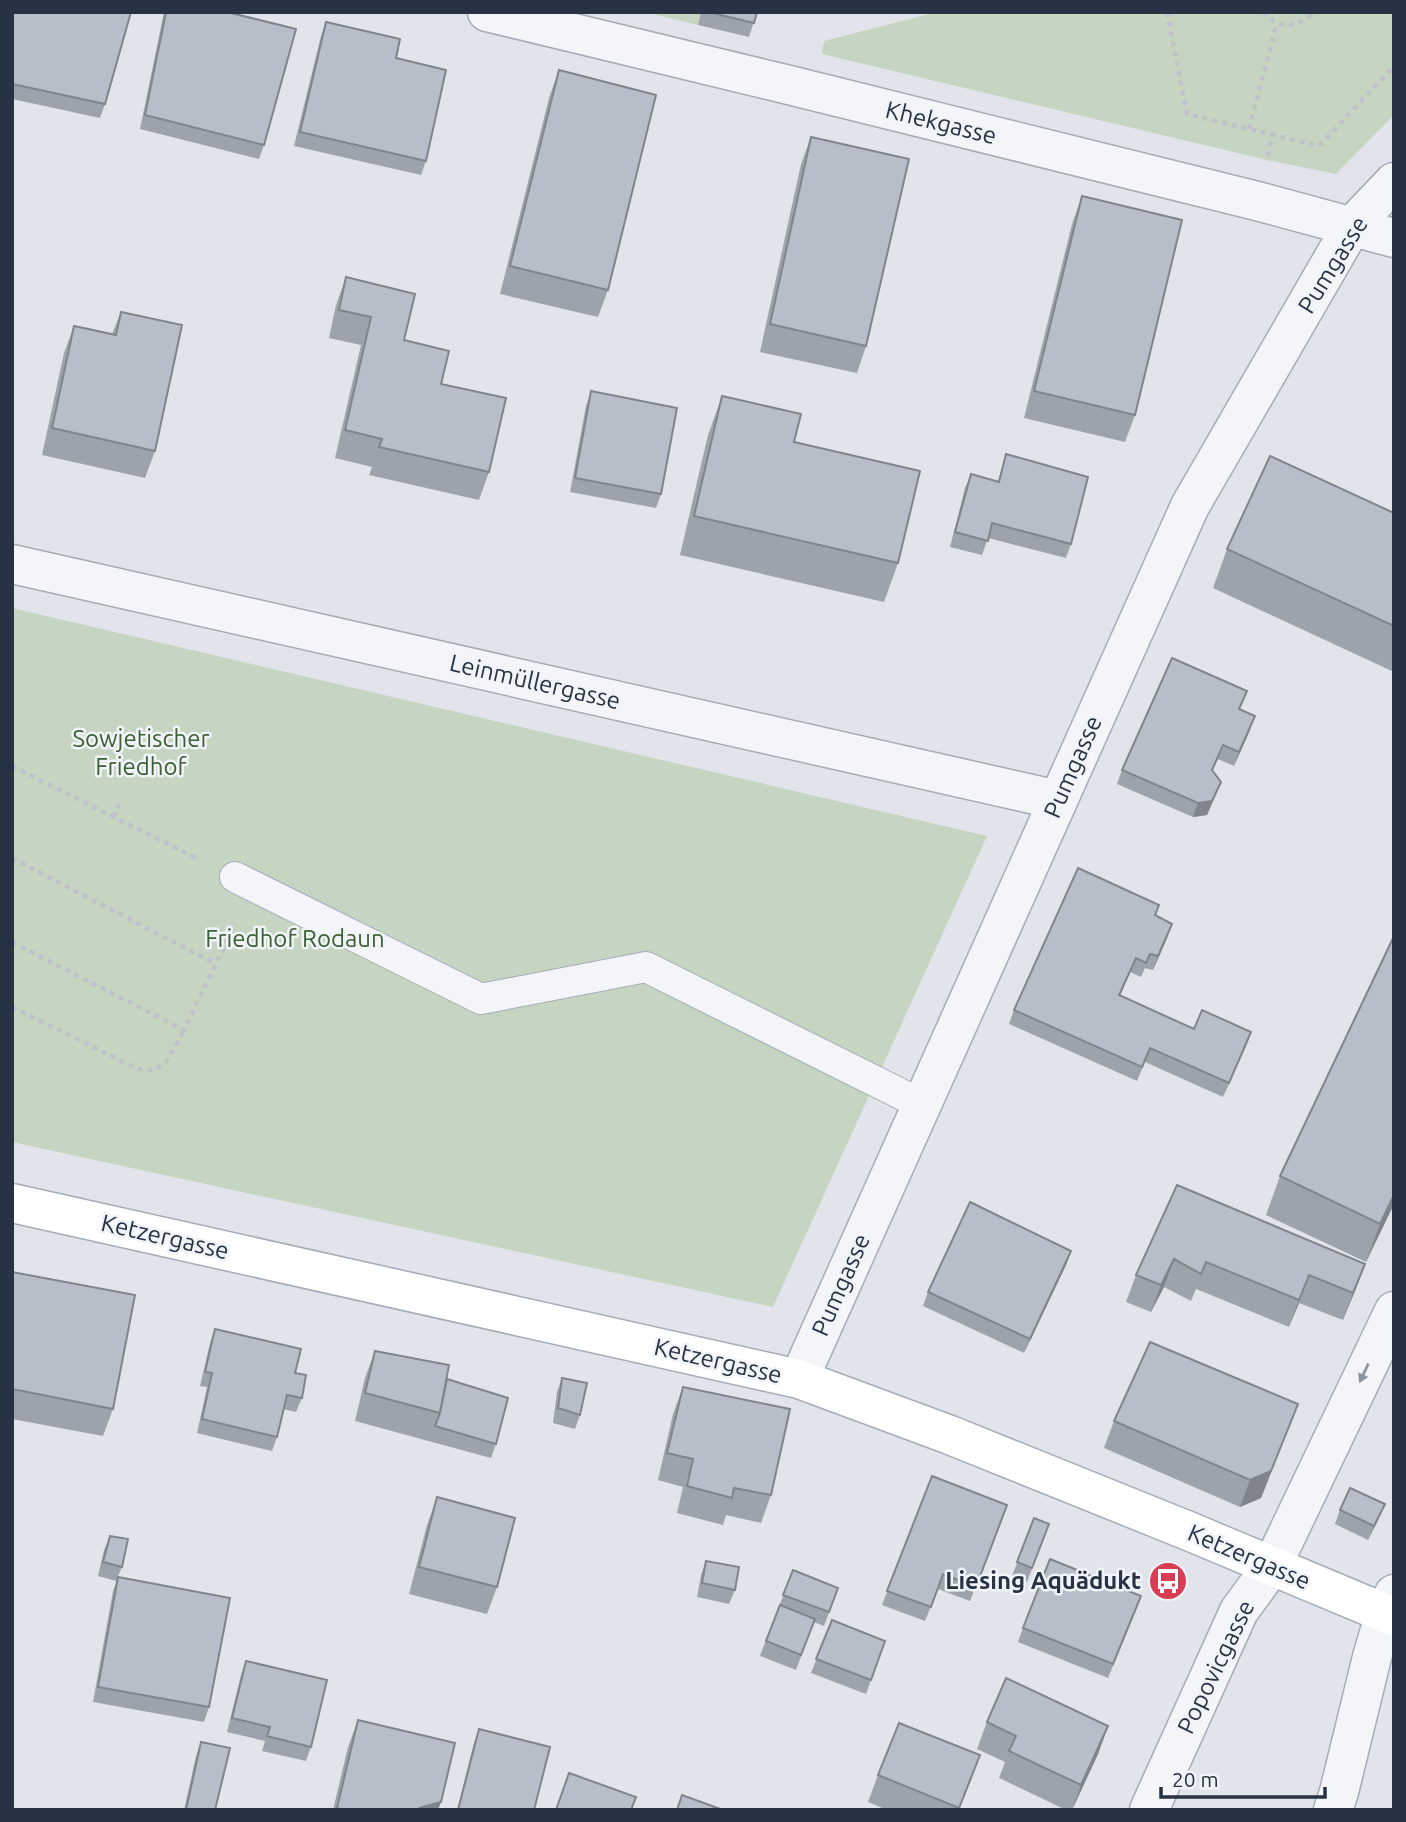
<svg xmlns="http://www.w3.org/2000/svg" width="1406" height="1822" font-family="Ubuntu,sans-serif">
	<rect width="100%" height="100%" fill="#e1e5eb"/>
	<!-- green -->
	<g fill="#c6d5c1">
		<path d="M645,12H701L698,25Z"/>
		<path d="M937,12H1394V115L1336,174L1267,160L822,54L824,41Z"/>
		<path d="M12,608L987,836L773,1307L12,1142Z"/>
	</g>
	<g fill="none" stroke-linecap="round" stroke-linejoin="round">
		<defs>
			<path id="lane" d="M235,877L481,999L646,967L923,1105"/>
			<g id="street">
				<path d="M487,12L789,85L1257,201L1394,238"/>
				<path d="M12,564L1058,800"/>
				<path d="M799,1379L1190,506L1352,226L1394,182"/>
				<path d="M1149,1810L1239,1611L1272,1566L1394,1311"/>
				<path d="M1333,1810L1339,1792L1372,1657L1385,1613L1394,1594"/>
			</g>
			<path id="secondary" d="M12,1203L799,1379L950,1435L1191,1532L1394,1617"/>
		</defs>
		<!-- lane casing -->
		<use href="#lane" stroke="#a5acb6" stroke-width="32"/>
		<!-- street casing -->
		<use href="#street" stroke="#a5acb6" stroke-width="41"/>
		<!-- secondary casing -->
		<use href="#secondary" stroke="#a5acb6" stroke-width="41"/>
		<!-- path -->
		<g stroke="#bfc2c9" stroke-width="4.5" stroke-dasharray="5 5" stroke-linecap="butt">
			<path d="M1167,12L1187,114L1319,146L1394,66"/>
			<path d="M1263,12C1267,15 1272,21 1277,23C1289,28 1305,22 1313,12"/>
			<path d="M1249,129L1277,23"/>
			<path d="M1268,156L1272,135"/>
			<path d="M12,766L196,858"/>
			<path d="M114,817L119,805"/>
			<path d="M12,858L216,964"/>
			<path d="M12,942L184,1030L235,924"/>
			<path d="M12,1007L138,1069L155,1070L166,1062L184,1030"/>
		</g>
		<!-- lane -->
		<use href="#lane" stroke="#f4f5f8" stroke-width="30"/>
		<!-- street -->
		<use href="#street" stroke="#f4f5f8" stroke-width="38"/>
		<!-- secondary -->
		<use href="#secondary" stroke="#fff" stroke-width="38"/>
	</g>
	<!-- wall -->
	<g fill="#9da3ad">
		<path d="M12,12L105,104L100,118L12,99Z"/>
		<path d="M164,12H227L264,145L259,159L140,129Z"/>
		<path d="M701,12H757L749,37L698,25Z"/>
		<path d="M326,22L396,58L426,161L421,175L294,146L321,36Z"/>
		<path d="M559,70L608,290L598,317L500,294L549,98Z"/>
		<path d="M811,137L866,346L857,373L760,352L801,164Z"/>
		<path d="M1082,196L1135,415L1125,442L1024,418L1072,224Z"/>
		<path d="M346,277L404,340L441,384L489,472L479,500L369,475L372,467L335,458L361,345L329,338L336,305Z"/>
		<path d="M121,312L155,451L145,478L42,455L64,353L74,326L112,334Z"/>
		<path d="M591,391L661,494L656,508L570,492L586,406Z"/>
		<path d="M722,396L794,442L898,563L884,602L680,555L708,435Z"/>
		<path d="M1006,454L1071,544L1066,558L988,538L982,555L950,547L965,488L971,474L998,481Z"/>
		<path d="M1394,513V672L1213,588L1227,549Z"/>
		<path d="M1240,709L1250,730L1234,766L1218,759L1212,771L1221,782L1207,815L1193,817L1117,784L1122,770Z"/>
		<path d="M1159,905L1156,916L1167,938L1153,970L1145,968L1141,977L1130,972L1120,996L1194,1029L1246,1046L1223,1097L1145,1062L1137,1081L1009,1024L1014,1010Z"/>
		<path d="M1394,936V1204L1366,1262L1266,1215L1280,1176Z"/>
		<path d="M1177,1185L1355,1291L1343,1320L1299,1303L1289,1327L1196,1289L1191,1301L1164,1287L1151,1312L1126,1302L1136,1275Z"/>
		<path d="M1071,1251L1066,1265L1024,1353L923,1306L928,1292Z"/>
		<path d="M12,1272L113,1409L103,1436L12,1419Z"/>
		<path d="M215,1329L295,1373L302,1398L296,1412L283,1409L277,1437L272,1451L197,1433L207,1387L200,1386L210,1343Z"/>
		<path d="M375,1351L447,1379L496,1444L491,1458L355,1421L365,1378Z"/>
		<path d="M562,1378L580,1415L575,1429L553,1423L557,1392Z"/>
		<path d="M683,1387L771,1495L761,1523L726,1515L723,1525L677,1513L683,1487L658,1480L673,1414Z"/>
		<path d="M1298,1404L1261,1498L1240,1507L1104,1448L1114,1421Z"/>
		<path d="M932,1476L1007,1505L970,1601L938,1589L925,1621L882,1605Z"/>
		<path d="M437,1497L497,1587L487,1614L409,1594L427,1525Z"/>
		<path d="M1340,1510L1379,1518L1368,1540L1335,1524Z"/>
		<path d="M1034,1518L1049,1524L1027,1582L1012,1576Z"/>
		<path d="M110,1536L122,1567L116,1581L98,1576L104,1550Z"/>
		<path d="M706,1561L735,1590L729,1604L697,1597L701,1575Z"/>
		<path d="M793,1570L838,1588L824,1626L814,1622L796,1670L760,1656Z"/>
		<path d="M118,1577L209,1707L204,1722L93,1702L113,1591Z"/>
		<path d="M1136,1610L1108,1678L1018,1642L1023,1628Z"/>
		<path d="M832,1620L885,1641L866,1694L811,1673Z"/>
		<path d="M246,1661L311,1747L306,1761L262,1751L265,1741L227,1732L241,1675Z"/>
		<path d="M358,1720L438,1810H333L348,1747Z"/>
		<path d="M987,1722L1108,1726L1098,1754L1072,1810H1066L999,1778L1005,1762L977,1749Z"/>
		<path d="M479,1729L534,1810H457L474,1743Z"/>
		<path d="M201,1742L215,1810H184L196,1756Z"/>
		<path d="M980,1755L959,1810H887L868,1802L878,1775Z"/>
	</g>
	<!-- shaded-wall -->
	<g fill="#80858d">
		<path d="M1255,716L1250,730L1234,766L1239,752Z"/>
		<path d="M1221,782L1207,815L1193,817L1198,803Z"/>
		<path d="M1172,924L1167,938L1153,970L1158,956Z"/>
		<path d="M1136,958L1130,972L1114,1010L1119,995Z"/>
		<path d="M1251,1032L1246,1046L1223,1097L1229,1083Z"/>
		<path d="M1394,1195V1204L1366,1262L1380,1224Z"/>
		<path d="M1071,1251L1066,1265L1024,1353L1030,1339Z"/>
		<path d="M1174,1259L1164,1287L1151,1312L1161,1285Z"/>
		<path d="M1365,1264L1355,1291L1343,1320L1353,1293Z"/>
		<path d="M1309,1275L1299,1303L1289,1327L1299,1300Z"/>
		<path d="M1298,1404L1261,1498L1240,1507L1250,1480Z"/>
		<path d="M1385,1504L1379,1518L1368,1540L1374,1526Z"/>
		<path d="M1108,1726L1098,1754L1072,1810L1081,1785Z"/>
		<path d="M980,1755L970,1782L959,1810H958Z"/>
		<path d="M441,1802L438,1810H419V1808Z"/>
	</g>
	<!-- building -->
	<g fill="#b7bec9" stroke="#80858d" stroke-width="2">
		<path d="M12,12H131L105,104L12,84Z"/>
		<path d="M166,12H227L296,29L264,145L145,115Z"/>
		<path d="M708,12H757L754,23Z"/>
		<path d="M326,22L400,39L396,58L446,70L426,161L300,132Z"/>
		<path d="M559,70L656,95L608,290L510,266Z"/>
		<path d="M811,137L909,159L866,346L770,324Z"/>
		<path d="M1082,196L1182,220L1135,415L1034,391Z"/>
		<path d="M346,277L415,294L404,340L449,351L441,384L506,398L489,472L379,447L382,439L345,430L371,317L339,310Z"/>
		<path d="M121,312L182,325L155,451L52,428L74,326L116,335Z"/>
		<path d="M591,391L677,408L661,494L575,478Z"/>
		<path d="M722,396L801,414L794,442L920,471L898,563L694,516Z"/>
		<path d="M1006,454L1088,477L1071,544L992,523L988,541L955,532L971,474L999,482Z"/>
		<path d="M1270,456L1394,513V626L1227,549Z"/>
		<path d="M1172,658L1247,691L1239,709L1255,716L1239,752L1223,745L1212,770L1221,782L1212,801L1198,803L1122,770Z"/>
		<path d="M1078,868L1159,905L1155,915L1172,924L1158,956L1150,954L1146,963L1136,958L1119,995L1194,1029L1202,1010L1251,1032L1229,1083L1150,1048L1142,1067L1014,1010Z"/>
		<path d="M1394,936V1195L1380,1224L1280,1176Z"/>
		<path d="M1177,1185L1365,1264L1353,1293L1309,1275L1299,1300L1206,1262L1201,1274L1174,1259L1161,1285L1136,1275Z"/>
		<path d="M970,1202L1071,1251L1030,1339L928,1292Z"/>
		<path d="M12,1272L135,1295L113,1409L12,1389Z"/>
		<path d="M215,1329L301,1349L295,1373L306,1375L302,1398L287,1395L277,1437L202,1419L212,1373L205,1372Z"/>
		<path d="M1150,1342L1298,1404L1271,1471L1250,1480L1114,1421Z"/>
		<path d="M375,1351L449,1365L440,1413L365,1393Z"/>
		<path d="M562,1378L587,1383L580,1415L558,1408Z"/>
		<path d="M447,1379L508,1398L496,1444L435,1426L440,1413Z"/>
		<path d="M683,1387L790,1409L771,1495L734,1488L732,1498L687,1486L693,1459L667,1453Z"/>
		<path d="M932,1476L1007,1505L976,1587L943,1574L931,1607L887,1591Z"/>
		<path d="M1350,1488L1385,1504L1374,1526L1340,1510Z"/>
		<path d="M437,1497L515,1518L497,1587L419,1567Z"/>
		<path d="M1034,1518L1049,1524L1032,1568L1017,1562Z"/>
		<path d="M110,1536L128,1539L122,1567L103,1562Z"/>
		<path d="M1050,1559L1141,1596L1113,1664L1023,1628Z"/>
		<path d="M706,1561L739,1567L735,1590L702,1583Z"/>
		<path d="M793,1570L838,1588L829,1612L783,1595Z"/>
		<path d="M118,1577L230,1598L209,1707L98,1687Z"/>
		<path d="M780,1605L815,1619L801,1655L766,1641Z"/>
		<path d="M832,1620L885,1641L871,1680L816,1659Z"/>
		<path d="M246,1661L327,1680L311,1747L267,1736L270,1727L232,1718Z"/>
		<path d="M1006,1678L1108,1726L1081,1785L1009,1751L1016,1736L987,1722Z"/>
		<path d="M358,1720L455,1743L441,1802L419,1808V1810H344L337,1808Z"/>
		<path d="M899,1723L980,1755L959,1808L878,1775Z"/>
		<path d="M479,1729L550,1747L534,1810H458Z"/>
		<path d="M201,1742L230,1748L215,1810H186Z"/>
		<path d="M569,1773L636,1797L631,1810H556Z"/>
		<path d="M682,1795L723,1810H677Z"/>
	</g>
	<!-- one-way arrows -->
	<defs><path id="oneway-solid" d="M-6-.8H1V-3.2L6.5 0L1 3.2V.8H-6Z" transform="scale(1.75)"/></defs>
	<use fill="#8e949e" href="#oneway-solid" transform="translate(1364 1373) rotate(115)"/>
	<!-- icons -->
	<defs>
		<symbol id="bus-disc" viewBox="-11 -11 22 22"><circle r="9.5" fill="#da3b55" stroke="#f0f4f8"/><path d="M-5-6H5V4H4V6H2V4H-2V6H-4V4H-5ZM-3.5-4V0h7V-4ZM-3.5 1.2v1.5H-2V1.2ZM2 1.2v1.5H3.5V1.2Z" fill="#fff"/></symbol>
	</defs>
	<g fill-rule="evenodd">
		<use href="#bus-disc" x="1146" y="1559" width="44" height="44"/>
	</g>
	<g text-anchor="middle" stroke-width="5" stroke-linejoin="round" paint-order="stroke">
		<!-- street labels -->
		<g font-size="24" fill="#273244" stroke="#f0f4f8">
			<text transform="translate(941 123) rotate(14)" y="8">Khekgasse</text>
			<text transform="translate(1333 265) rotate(-58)" y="8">Pumgasse</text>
			<text transform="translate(535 682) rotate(13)" y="8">Leinmüllergasse</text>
			<text transform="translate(1073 767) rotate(-66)" y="8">Pumgasse</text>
			<text transform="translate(165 1237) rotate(13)" y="8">Ketzergasse</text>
			<text transform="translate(841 1285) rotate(-66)" y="8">Pumgasse</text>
			<text transform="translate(718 1361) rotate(13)" y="8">Ketzergasse</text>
			<text transform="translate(1249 1557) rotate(23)" y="8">Ketzergasse</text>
			<text transform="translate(1216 1667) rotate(-64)" y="8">Popovicgasse</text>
		</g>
		<!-- park labels -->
		<g font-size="24" fill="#3c6133" stroke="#f0f4f8">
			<text x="141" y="747">Sowjetischer<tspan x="141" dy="28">Friedhof</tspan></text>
			<text x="295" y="947">Friedhof Rodaun</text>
		</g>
		<!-- poi labels -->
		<g font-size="24" font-weight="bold" fill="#273244" stroke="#f0f4f8" text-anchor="end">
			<text x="1141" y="1589">Liesing Aquädukt</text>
		</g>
	</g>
	<!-- border -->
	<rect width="1406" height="1822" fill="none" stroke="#273244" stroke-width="28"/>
	<!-- scale -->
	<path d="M1161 1787v10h164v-10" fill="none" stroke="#273244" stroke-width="3.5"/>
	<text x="1172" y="1787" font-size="21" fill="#273244" stroke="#f0f4f8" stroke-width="5" paint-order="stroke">20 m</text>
</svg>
